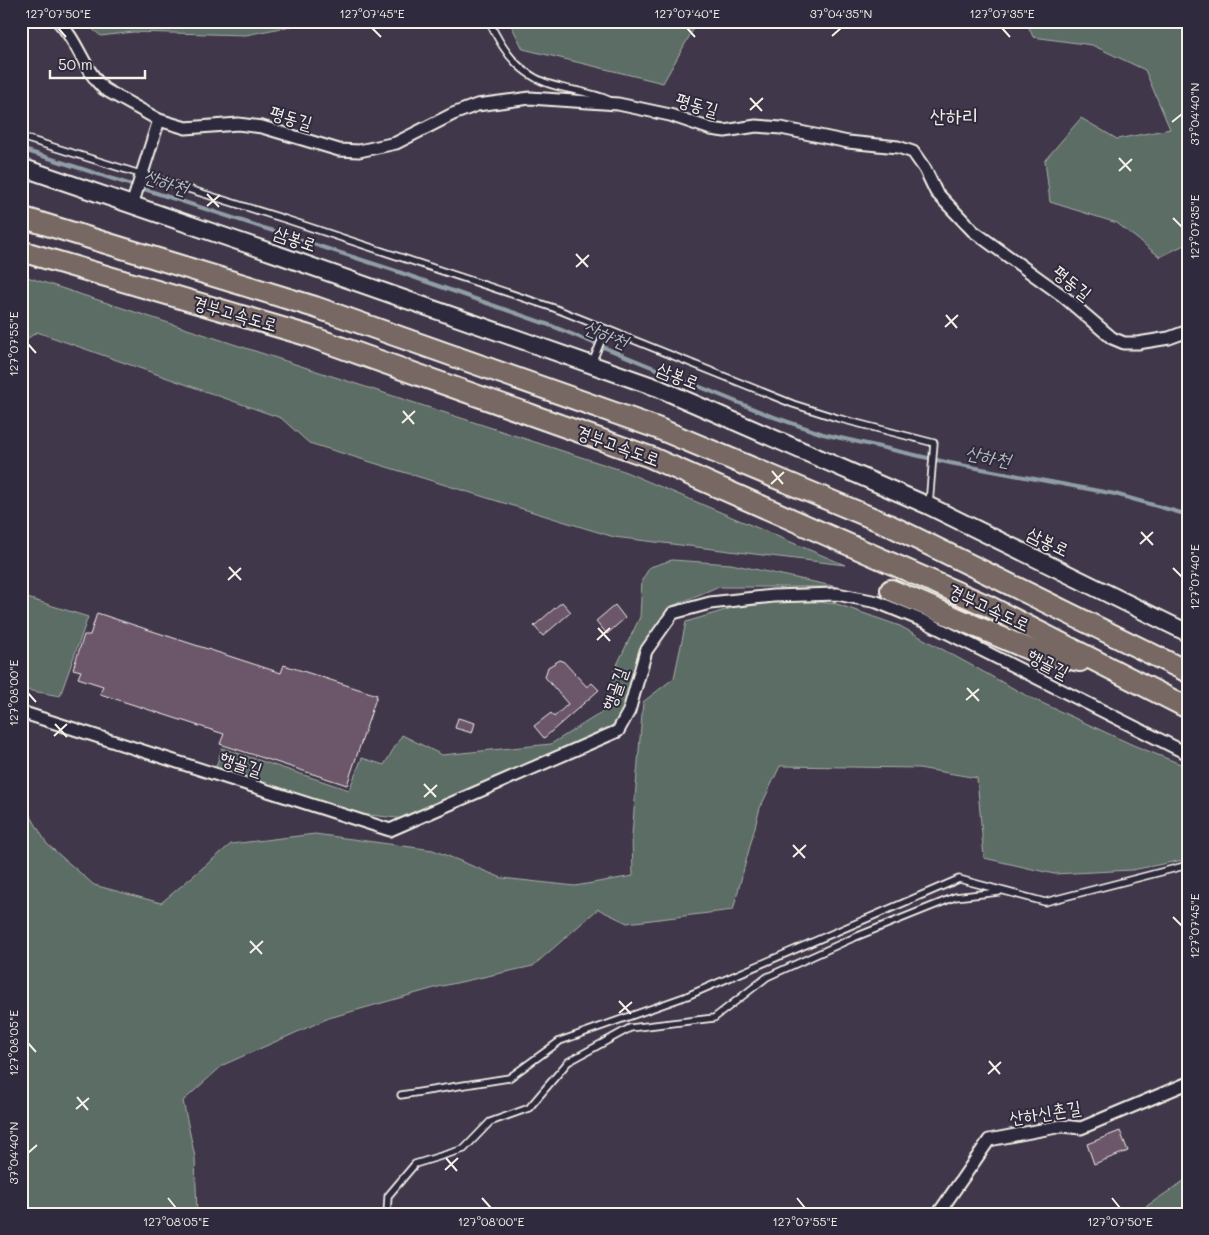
<svg xmlns="http://www.w3.org/2000/svg" width="1209" height="1235" font-family="Mali,'Poor Story',sans-serif">
	<rect width="100%" height="100%" fill="#41374b"/>
	<filter id="ink" filterUnits="userSpaceOnUse"><feTurbulence type="fractalNoise" baseFrequency=".02" numOctaves="2"/><feDisplacementMap in="SourceGraphic" scale="10" xChannelSelector="R" yChannelSelector="G"/><feConvolveMatrix kernelMatrix="1 2 1 2 8 2 1 2 1" color-interpolation-filters="sRGB"/></filter>
	<g filter="url(#ink)">
		<!-- green -->
		<g fill="#5b6d65" stroke="#a8afa6">
			<path d="M82,21H316L246,35L133,32L101,36Z"/>
			<path d="M509,21H698L663,83L523,49Z"/>
			<path d="M1026,21H1188V243L1160,257L1117,223L1050,202L1045,160L1081,118L1117,139L1170,129L1145,70L1092,45L1033,37Z"/>
			<path d="M21,275L621,470L845,565L614,537L309,443L281,418L37,332L21,343Z"/>
			<path d="M672,560L731,564L837,587H717L668,608L637,656L629,711L625,708L605,735L406,819L360,814L215,770L222,748L349,790L362,758L384,765L402,735L442,755L551,744L609,708L614,671L640,617L642,580L650,567Z"/>
			<path d="M21,596L88,617L60,696L21,689Z"/>
			<path d="M768,597L837,604L900,626L1029,697L1133,745L1188,767V859L1132,870L1054,874L984,858L977,778L919,768L780,766L760,808L733,910L627,923L598,909L533,966L438,987L329,1018L223,1065L183,1101L195,1157L197,1214H21V799L47,844L94,885L161,903L231,844L315,834L433,850L502,878L575,886L633,876L632,835L643,702L674,678L686,622Z"/>
			<path d="M1188,1178V1214H1135Z"/>
		</g>
		<g fill="none" stroke-linecap="round" stroke-linejoin="round">
			<!-- stream -->
			<path stroke="#909ea5" stroke-width="4" d="M21,149L396,271L552,326L771,416L823,434L950,463L1115,494L1188,515"/>
		</g>
		<!-- building -->
		<g fill="#6c566b" stroke="#f4f1e8">
			<path d="M562,602L571,612L543,636L534,626Z"/>
			<path d="M615,605L625,618L607,634L596,621Z"/>
			<path d="M97,613L281,673L284,665L377,695L347,785L220,744L224,734L100,694L103,686L78,678L81,671L73,669L84,635H90Z"/>
			<path d="M560,660L563,661L587,687L592,683L599,690L544,738L534,726L551,713L554,717L568,704L545,677L548,667Z"/>
			<path d="M458,718L475,723L472,733L455,728Z"/>
			<path d="M1120,1131L1128,1151L1094,1164L1087,1144Z"/>
		</g>
		<g fill="none" stroke-linecap="round" stroke-linejoin="round">
			<defs>
				<g id="service">
					<path d="M489,21C504,54 523,79 560,87C576,91 594,93 609,100"/>
					<path d="M21,137L285,219L554,308L793,404L837,418L934,443L929,505"/>
					<path d="M592,363L606,329"/>
					<path d="M401,1095L509,1078L560,1041L687,996L959,879L1045,902L1188,865"/>
					<path d="M945,1203L951,1214"/>
					<path d="M387,1214L388,1196L415,1164L464,1149L490,1122L529,1108L568,1062L630,1028L714,1018L767,977L853,938L955,897L999,892"/>
				</g>
				<g id="minor">
					<path d="M58,21C78,41 84,70 104,89L159,120L132,205"/>
					<path d="M159,120L186,128L238,124L262,127L339,150L359,151L396,143L453,114L477,105L530,98L618,104L670,115L711,129L725,131L756,126L781,128L848,142L898,147L913,152L925,169L936,192L973,231L1063,296L1112,338L1124,343H1138L1169,338L1188,331"/>
					<path d="M21,712L390,830L618,731L629,711L646,651L673,613L710,603L773,596L837,594L877,602L928,623L1188,754"/>
					<path d="M938,1214L989,1140L1062,1126L1081,1128L1188,1083"/>
				</g>
				<path id="secondary" d="M21,167L276,254L658,388L929,506L1188,633"/>
				<g id="motorway">
					<path d="M21,217L315,307L657,428L889,525L1188,672"/>
					<path d="M21,251L306,335L650,457L988,606L1188,708"/>
					<path d="M891,590L1033,651L1080,661"/>
				</g>
			</defs>
			<!-- service casing -->
			<use href="#service" stroke="#f4f1e8" stroke-width="9"/>
			<!-- minor casing -->
			<use href="#minor" stroke="#f4f1e8" stroke-width="15"/>
			<!-- secondary casing -->
			<use href="#secondary" stroke="#f4f1e8" stroke-width="20"/>
			<!-- motorway casing -->
			<use href="#motorway" stroke="#f4f1e8" stroke-width="24"/>
			<!-- service -->
			<use href="#service" stroke="#2f2a3d" stroke-width="5.5"/>
			<!-- minor -->
			<use href="#minor" stroke="#2f2a3d" stroke-width="11"/>
			<!-- secondary -->
			<use href="#secondary" stroke="#2f2a3d" stroke-width="16"/>
			<!-- motorway -->
			<use href="#motorway" stroke="#776864" stroke-width="20"/>
		</g>
	</g>
	<!-- ticks -->
	<path fill="none" stroke="#f4f1e8" stroke-width="2" d="M58,28L66,37M372,28L381,37M687,28L695,37M1002,28L1010,37M832,36L841,28M750,98L762,111M750,110L763,98M1172,122L1182,114M1119,158L1131,171M1119,171L1132,159M207,194L219,207M207,206L220,195M1173,218L1182,227M576,254L588,267M576,267L589,255M946,315L957,328M945,327L958,315M28,344L36,353M403,411L414,424M402,423L415,411M772,471L783,484M771,484L784,472M1141,532L1153,545M1140,544L1153,532M229,567L241,580M1173,568L1182,577M228,580L241,568M598,628L610,641M597,640L610,628M967,688L979,701M28,693L36,702M966,700L979,689M55,724L67,737M54,736L67,724M424,784L436,797M424,797L437,785M793,845L805,858M793,857L806,845M1173,917L1182,926M250,941L262,954M250,953L263,941M619,1001L631,1014M619,1013L632,1002M28,1043L36,1052M989,1061L1000,1074M988,1074L1001,1062M77,1097L88,1110M76,1109L89,1098M28,1153L37,1145M446,1158L457,1171M445,1170L458,1158M168,1198L176,1208M482,1198L491,1208M797,1198L805,1208M1112,1198L1120,1208"/>
	<g text-anchor="middle" stroke-width="4" stroke-linejoin="round" paint-order="stroke">
		<!-- street labels -->
		<g font-size="18" fill="#f4f1e8" stroke="#2f2a3d">
			<text transform="translate(697 105) rotate(16)" y="6">평동길</text>
			<text transform="translate(291 118) rotate(16)" y="6">평동길</text>
			<text transform="translate(295 239) rotate(19)" y="6">삼봉로</text>
			<text transform="translate(1072 283) rotate(38)" y="6">평동길</text>
			<text transform="translate(235 314) rotate(16)" y="6">경부고속도로</text>
			<text transform="translate(678 376) rotate(22)" y="6">삼봉로</text>
			<text transform="translate(618 446) rotate(20)" y="6">경부고속도로</text>
			<text transform="translate(1048 542) rotate(26)" y="6">삼봉로</text>
			<text transform="translate(989 608) rotate(25)" y="6">경부고속도로</text>
			<text transform="translate(1048 664) rotate(27)" y="6">행골길</text>
			<text transform="translate(615 689) rotate(-71)" y="6">행골길</text>
			<text transform="translate(241 764) rotate(18)" y="6">행골길</text>
			<text transform="translate(1045 1113) rotate(-9)" y="6">산하신촌길</text>
		</g>
		<!-- water labels -->
		<g font-size="19" font-style="italic" fill="#b2babb" stroke="#2f2a3d">
			<text transform="translate(166 182) rotate(18)" y="7">산하천</text>
			<text transform="translate(606 334) rotate(22)" y="7">산하천</text>
			<text transform="translate(988 456) rotate(11)" y="7">산하천</text>
		</g>
		<!-- quarter labels -->
		<g font-size="20" fill="#f4f1e8" stroke="#2f2a3d">
			<text x="954" y="123">산하리</text>
		</g>
	</g>
	<!-- margin -->
	<rect width="1209" height="1235" fill="none" stroke="#2f2a3d" stroke-width="55"/>
	<!-- scale -->
	<path d="M50 70v8h95v-8" fill="none" stroke="#f4f1e8" stroke-width="2.5"/>
	<text x="58" y="70" font-size="15" fill="#f4f1e8" stroke="#2f2a3d" stroke-width="4" paint-order="stroke">50 m</text>
	<rect x="28" y="28" width="1154" height="1180" fill="none" stroke="#f4f1e8" stroke-width="2"/>
	<g font-size="12" text-anchor="middle" fill="#f4f1e8">
		<text x="58" y="18">127°07'50"E</text>
		<text x="372" y="18">127°07'45"E</text>
		<text x="687" y="18">127°07'40"E</text>
		<text x="841" y="18">37°04'35"N</text>
		<text x="1002" y="18">127°07'35"E</text>
		<text transform="translate(1195 114) rotate(-90)" y="4">37°04'40"N</text>
		<text transform="translate(1195 227) rotate(-90)" y="4">127°07'35"E</text>
		<text transform="translate(14 344) rotate(-90)" y="4">127°07'55"E</text>
		<text transform="translate(1195 577) rotate(-90)" y="4">127°07'40"E</text>
		<text transform="translate(14 693) rotate(-90)" y="4">127°08'00"E</text>
		<text transform="translate(1195 926) rotate(-90)" y="4">127°07'45"E</text>
		<text transform="translate(14 1043) rotate(-90)" y="4">127°08'05"E</text>
		<text transform="translate(14 1153) rotate(-90)" y="4">37°04'40"N</text>
		<text x="176" y="1226">127°08'05"E</text>
		<text x="491" y="1226">127°08'00"E</text>
		<text x="805" y="1226">127°07'55"E</text>
		<text x="1120" y="1226">127°07'50"E</text>
	</g>
</svg>
